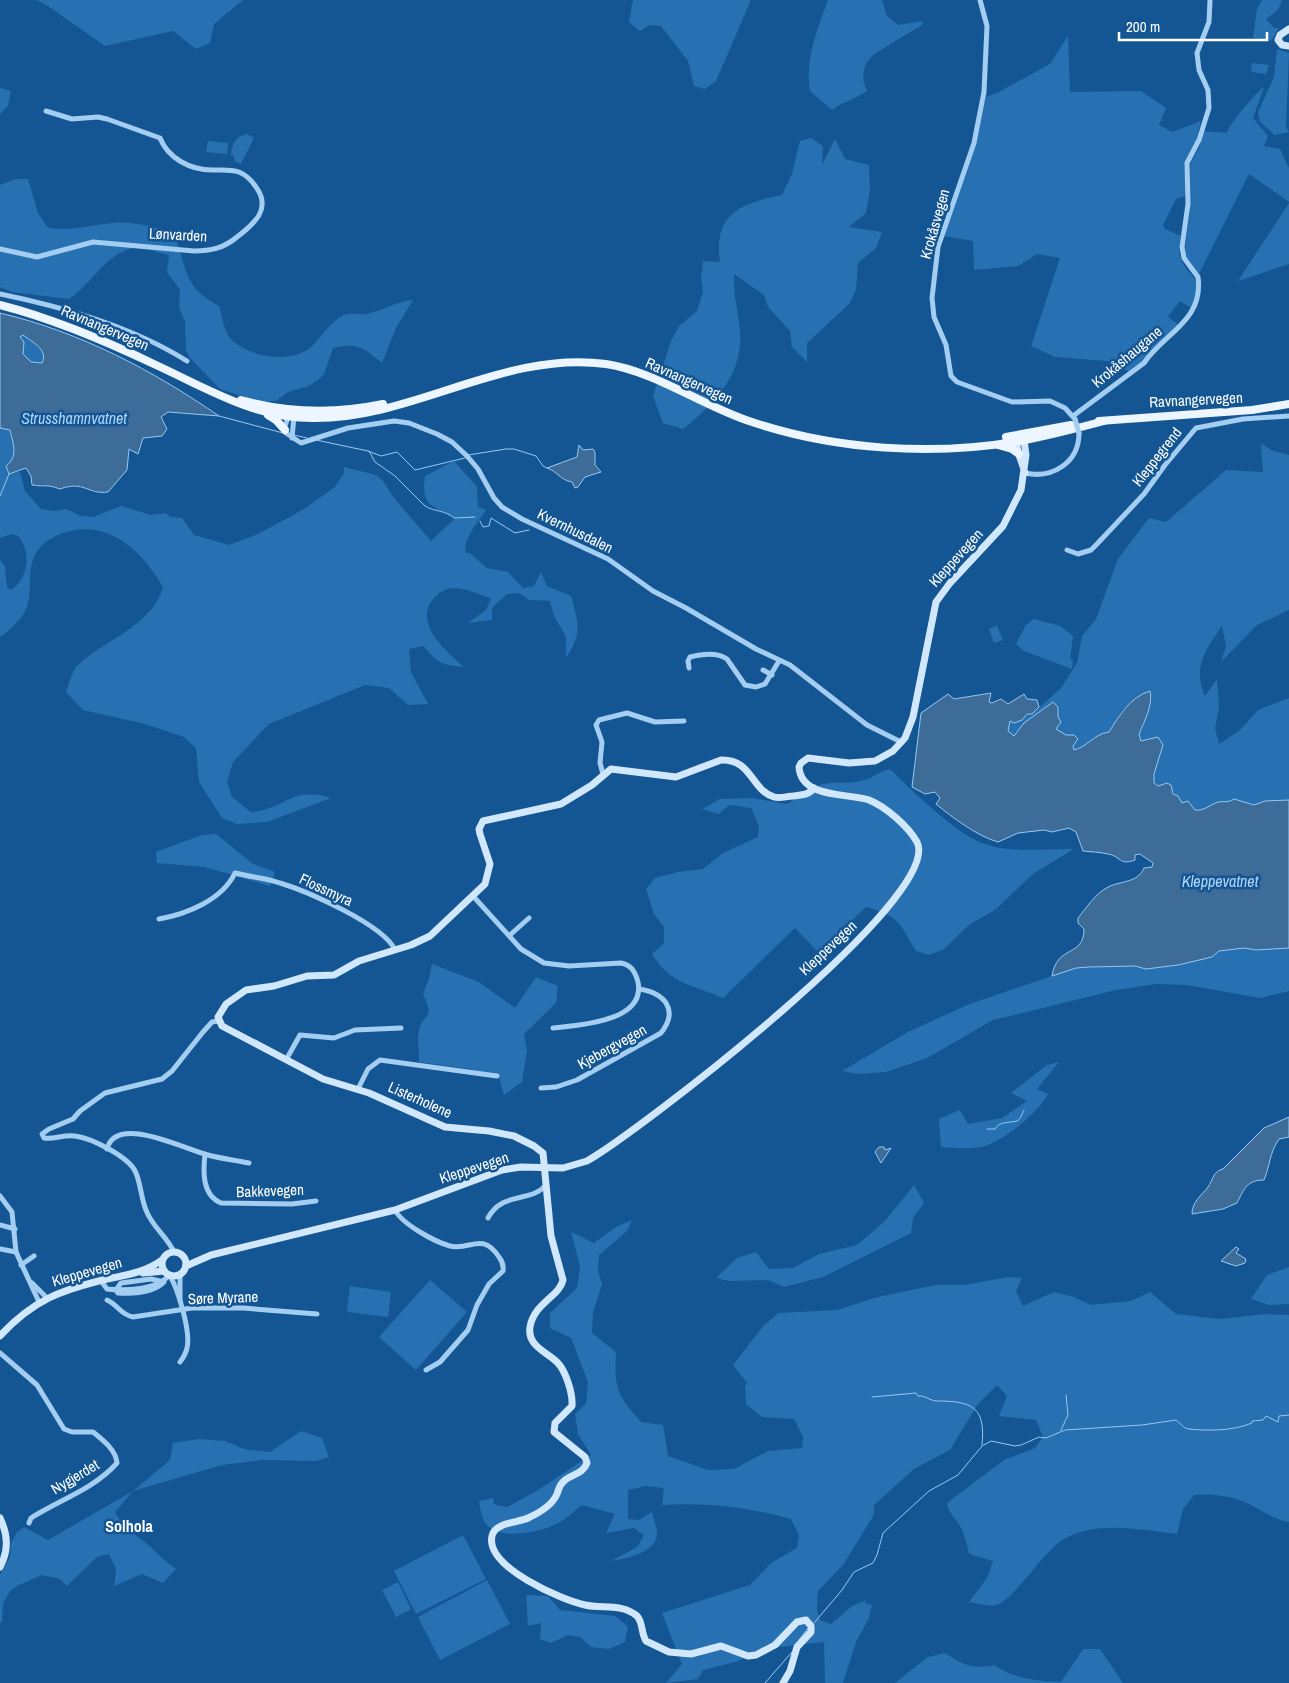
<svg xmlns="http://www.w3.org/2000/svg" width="1289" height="1683" font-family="'Archivo Narrow',sans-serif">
	<rect width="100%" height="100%" fill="#145693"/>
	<!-- green -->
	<g fill="#2770b2">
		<path d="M36,0H243L214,24L210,43L196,49L173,31L105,46L45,4Z"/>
		<path d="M633,0H751L716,81L705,89L694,86L688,61L661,26L650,25L640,31L629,22Z"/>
		<path d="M828,0H882L887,16L898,25L923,21L922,25L874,54C863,64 860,77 867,91C856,99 844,101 832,110L810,91C805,59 817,30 828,0Z"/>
		<path d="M1262,0H1282L1278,10L1266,19L1274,28H1279L1271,41L1253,38L1257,9Z"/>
		<path d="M1068,36L1070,92L1141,91L1166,108L1159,125L1172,132L1201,121L1195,144L1185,165V196L1176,199L1163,225L1165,229L1181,236C1180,242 1178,250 1180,256C1186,279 1209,276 1191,308L1180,301L1168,317L1179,325L1143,362L1130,372L1107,361L1055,357L1031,346L1060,258L1037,254L1018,266L974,270L973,241L944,236L977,136L986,97L999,92L1050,64Z"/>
		<path d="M1277,49L1289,53L1286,127L1289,132L1275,135L1260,122L1258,112L1274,77Z"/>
		<path d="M1252,63L1269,65L1266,74L1251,72Z"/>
		<path d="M1264,87L1253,118L1268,136L1264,146L1280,149L1289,168V202L1249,174L1199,274L1184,254L1190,211L1187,189L1191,162L1200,146L1202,131L1227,133C1229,124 1257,91 1264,87Z"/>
		<path d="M0,88L11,91L8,106L0,114Z"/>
		<path d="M247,134L254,138L241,164L234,161V156L231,155C232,144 236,136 247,134Z"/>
		<path d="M811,138L823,146L822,165L835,139L845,159L869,165L870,190L866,213L849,227L882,232L876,248L858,263L856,290L849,304L807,343V362L792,347L790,331L768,307L764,295L734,274C733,293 738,311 740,331C743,375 715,403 683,429L663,423L653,396L671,341L679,326L697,311L703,292L701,278L703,261L720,262C713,214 741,203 782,195L792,174L800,141Z"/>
		<path d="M208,141L228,143L227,154L206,152Z"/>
		<path d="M16,179H28L38,213L48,228C71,231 91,225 113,223C132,221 156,227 174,234C188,269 181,285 219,306C222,315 224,331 230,338C248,357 290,365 311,347C323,336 329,322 344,315C350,312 359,315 366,314C383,311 397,301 413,300L396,328L382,363C364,348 358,342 333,348L324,374L319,379L309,386L288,392L276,401L261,402L220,389L190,358L186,351L185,322L179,307L180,290L167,272L169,255C159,253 145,247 135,248C106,252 92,284 69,299L12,292L0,287V185Z"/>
		<path d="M1289,203V264L1238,281Z"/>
		<path d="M23,334C32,342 50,349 42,363L31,362L23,354L24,347L20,337Z"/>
		<path d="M0,428L10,429L15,452L9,473L20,472L25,491L41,509L54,511L66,509L81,516L93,517L121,506L151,515L165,513L171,517L182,518L194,535L229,545L258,534L304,509L335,487L344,473V467L376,475L383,481L394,498L431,541L455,518C432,505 421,507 425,476L454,461L477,487L478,507L486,510C479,521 462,540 466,553H470L487,568L508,572L523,588L534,586L541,572L547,586L571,596C578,622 583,634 566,657V637L554,616L550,601L530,600L518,593L507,594L492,608V620L468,623L486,610L491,598C480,595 465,588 454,588C446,588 438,593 434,598C412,623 447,652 464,667C443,665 436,663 424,646L409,649L411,672L428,704L408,705L389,688L365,685L269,724L233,762L227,782L232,797L251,812C287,809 291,785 331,798L267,822L237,824L222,818L199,782L196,748L184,737L145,724L83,710L66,692C69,684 72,670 79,664C105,640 153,625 163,587C144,554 112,521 70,531C58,534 45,540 38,550C25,568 34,590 26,609C23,618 8,632 0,637V560L5,566L7,587L11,590C28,579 32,552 18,536L12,534L0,538Z"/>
		<path d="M1261,443L1271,450L1289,455V610L1257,625L1221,662L1226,646L1222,626C1206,649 1192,667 1205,696L1217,679L1219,708L1215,728L1219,744L1239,731L1258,710L1289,698V800L1265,801L1254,805L1238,801L1217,802L1203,811L1195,810L1182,804L1167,783L1158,786L1154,783V774L1139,734L1147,716L1150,700L1137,698L1122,710L1109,733C1094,734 1087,747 1073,750V746L1075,744L1056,729L1058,707L1034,716L1014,736L1008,731L1010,721L1032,714L1061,688L1077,663L1082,636L1096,619L1118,559L1149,518L1166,522L1226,470L1263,472Z"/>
		<path d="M1034,619L1060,626L1073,636L1070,659L1073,660L1072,669L1024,651L1016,644L1026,625Z"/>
		<path d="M997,626L1003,640L994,643L989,629Z"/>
		<path d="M890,769C910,789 957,834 982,843C1009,854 1045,848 1074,849L1033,874L995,910L970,924L944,949L929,955L916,951C898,921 900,917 866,907L841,931L821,955L795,928L723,998C693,985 670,984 652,954L664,943V927L654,914L646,889L655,878L678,872L703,869L723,853L758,837L759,826L751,808L729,805L719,814L702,809L720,799L752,798L787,804L805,793L820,792L816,786C833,780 849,785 864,780C873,778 880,771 890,769Z"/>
		<path d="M216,834L253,864L275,872L270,886L205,867L157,863L156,852L202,835Z"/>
		<path d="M1244,948L1256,950L1289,948V991L1260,998L1187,985L1156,984L1116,990L993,1020L927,1058L886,1072L858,1074L842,1071L908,1032L967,1005L1052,976L1076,968L1135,966L1146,969L1212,957L1219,951Z"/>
		<path d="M432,964L479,982L515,1008L536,977L558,986L556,1003L524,1034L527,1051L522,1082L504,1095L499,1078L470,1069L419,1062C419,1052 417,1039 419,1030C423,1012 436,1021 423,994L429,979Z"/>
		<path d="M1059,1062L1037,1089L1048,1094C1039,1112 1002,1143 981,1147C968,1149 954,1148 941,1147L939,1119L960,1110L968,1124L1002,1118L1027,1101L1011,1093L1047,1065Z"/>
		<path d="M914,1185L924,1203L913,1218L911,1233L823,1277L784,1287L768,1280L729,1281L716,1278L737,1258L756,1252L769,1269L793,1268L819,1254L857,1245L885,1221Z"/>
		<path d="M632,1220L627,1231L599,1255L598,1272L602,1284L593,1312L592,1333L616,1352C614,1389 617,1395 641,1422L663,1425L668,1456L708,1470L734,1469L768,1451L802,1448L803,1437L794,1419L762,1417L746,1404L745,1385L748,1384L733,1365L764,1325L779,1313L837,1310L874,1298L935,1285H965L1008,1277L1022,1278L1016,1291L1023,1306L1054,1292L1074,1297L1091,1305L1131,1301L1150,1292L1176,1314L1220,1319L1265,1314L1289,1315V1522C1271,1519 1258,1507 1242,1501C1226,1495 1211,1494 1194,1495L1183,1509L1177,1534C1141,1530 1097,1520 1064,1539C1043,1551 1013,1602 996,1605C988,1607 977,1603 969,1602L987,1578L993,1561L969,1554C967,1544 964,1533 959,1524C953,1516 949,1513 947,1503L1004,1460L1035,1448L1043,1437L1036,1420L999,1416L1007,1396L997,1385L978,1404L950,1450L914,1469L874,1505V1515L843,1565L818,1591L817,1609L820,1620L831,1624L852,1606L866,1600L865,1603L872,1605L869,1618L856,1642L843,1683H825L824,1642L771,1648L735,1662L703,1670L698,1679L666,1683L682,1664L662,1613L750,1585L771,1563L797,1548L799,1535L791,1519C745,1507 710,1502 662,1505L664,1488L646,1486L628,1490V1519L639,1520L652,1512C653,1518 656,1525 657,1531C659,1553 626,1558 611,1561L637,1547L644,1535L634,1528L606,1533L615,1514L582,1505C575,1510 568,1518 560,1522C543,1532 496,1543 484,1521C481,1515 480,1507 479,1501L494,1498L493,1504L507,1507L535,1492L591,1455L578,1434L575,1414L586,1403L588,1382L571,1338L550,1328V1313L577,1288L580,1266L571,1232L594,1243L616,1227Z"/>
		<path d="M1289,1267V1304L1269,1305L1251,1299L1267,1275Z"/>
		<path d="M430,1280L467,1312L416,1370L379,1337Z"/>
		<path d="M350,1286L391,1292L388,1317L347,1312Z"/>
		<path d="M301,1431L322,1438L329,1457L316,1461L262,1460L222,1465L133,1491L115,1512C124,1528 129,1530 142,1540C154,1549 163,1560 176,1569L163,1583L142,1574L114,1586L116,1569L109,1554L97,1557L67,1586L60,1579L42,1575L19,1585L10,1591L3,1604L2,1622L0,1623V1575L10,1557L11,1543L17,1532L24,1527L48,1540L133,1491L170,1460L173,1443L199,1439L225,1441L244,1449L270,1452Z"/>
		<path d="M463,1535L486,1579L416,1614L394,1571Z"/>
		<path d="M487,1580L510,1624L440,1660L418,1617Z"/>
		<path d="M398,1582L411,1609L396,1617L382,1590Z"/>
		<path d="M526,1595L548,1596L560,1610L615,1616L628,1627L625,1642L609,1649L591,1647L580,1637L568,1635L551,1643L540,1639L541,1623L528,1626Z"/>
		<path d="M1083,1649H1100L1123,1683H895L928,1657L945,1653C965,1666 972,1669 995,1665C1012,1679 1040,1681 1061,1682Z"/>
	</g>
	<!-- water -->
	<g fill="#3e6c98" stroke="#95c9f4" fill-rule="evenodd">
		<path d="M0,313C80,332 152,370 219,416L168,412L161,417L167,429L162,436L143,438L138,454L129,449L127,470L108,492C88,495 84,480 60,489C47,484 45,487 32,485L31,476L26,468L9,474L6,466C19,456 13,444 10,430L0,428ZM23,335C32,342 49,350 42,363L31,362L23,354L24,342L20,337Z"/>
		<path d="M579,445L583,450L593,449L595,452V465L601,472L585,477L578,487L575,488L572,482C560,480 557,471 547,468L577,457Z"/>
		<path d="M1150,691C1153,705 1145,720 1139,734L1141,741L1158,737L1163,745L1154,774V783L1158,786L1167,783L1171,785L1173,794L1178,796L1182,803L1188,801L1195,810C1205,811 1209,805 1218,802C1224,801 1228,803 1234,799L1254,805L1265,801L1289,800V948L1256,950L1244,948L1219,951L1212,957L1178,965L1146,969L1135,966L1090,967L1076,968L1052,976C1057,944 1084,958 1084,929L1078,923V918C1086,908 1096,893 1108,887C1120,881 1138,883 1144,868L1152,867L1153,863L1140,854L1135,855V860C1119,866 1121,856 1108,854C1100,852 1091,852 1083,851L1076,832L1069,828L1052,832L1044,830L1018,833L998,842C977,836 953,818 936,804L940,798L935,792L925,794L912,787L921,713L948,694L954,699L991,693L989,702L992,703L1001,699L1008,704L1024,694L1027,699L1037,700L1039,707L1032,714H1027L1022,720L1014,723L1010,721L1008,731L1014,736L1024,723L1053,702L1058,707V717L1061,722L1056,729L1066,735H1074L1078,739L1073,746L1074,750C1087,747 1094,734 1109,732C1119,716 1130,697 1150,691Z"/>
		<path d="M1289,1117V1137L1279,1139C1269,1154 1270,1166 1264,1180C1247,1180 1244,1189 1237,1203L1223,1209L1192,1214C1192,1202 1201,1196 1208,1187C1213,1180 1213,1171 1223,1169L1264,1128Z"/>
		<path d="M879,1147H884L885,1150L891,1148L881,1163L875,1152Z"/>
		<path d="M1236,1247L1239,1249L1236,1253L1246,1259L1245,1263L1236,1266L1221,1261Z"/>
	</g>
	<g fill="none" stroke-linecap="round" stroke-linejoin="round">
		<!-- stream -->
		<g stroke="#95c9f4" stroke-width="1">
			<path d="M219,416L283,433"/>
			<path d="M294,435L307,438"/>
			<path d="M316,440L368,451L381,456L397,452L415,470L465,458"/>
			<path d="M369,451L375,462L395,476L425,506C435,512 445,510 454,518L475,517"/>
			<path d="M468,455L506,449H514L536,456L543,466L547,468"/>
			<path d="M0,496L9,474"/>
			<path d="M480,521L483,527L489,526L491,518L515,533L529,530"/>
			<path d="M987,1129H995C999,1121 1009,1123 1017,1121C1020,1120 1022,1114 1024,1110"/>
			<path d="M872,1397L916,1393L918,1396C925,1395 930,1401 937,1401C972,1401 986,1407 982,1445"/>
			<path d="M1061,1430L1068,1415L1066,1395"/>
			<path d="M814,1623L842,1590L854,1572L873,1563L877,1555L883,1533L929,1491L958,1475L982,1446L991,1441L1015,1446L1021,1445L1039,1437L1046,1438L1065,1430L1142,1425L1176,1420C1181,1423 1182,1428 1189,1429C1208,1431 1233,1431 1252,1423V1421L1263,1420L1266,1416L1278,1422L1279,1416L1289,1415"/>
			<path d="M799,1640L809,1627"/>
			<path d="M765,1683L792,1652"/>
		</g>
		<!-- street -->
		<g stroke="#a3cdf1" stroke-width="5">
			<path d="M980,0L987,26L984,92L974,143L938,247L932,298L934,317L946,345L951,376L957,382L1012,402L1050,401L1065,408L1075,419"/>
			<path d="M0,249L37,257L93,242L194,251C211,251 224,248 237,237C254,224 272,209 256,187C252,181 246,175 239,172C230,169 222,170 212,170C190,170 168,158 160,138L107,119L98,117L72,119L46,111"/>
			<path d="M0,294C63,307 131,326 187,361"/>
			<path d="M289,415L285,426L286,433L301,443L348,428L394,421L409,423L437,434L452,442L467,456L478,469L494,498L502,507L522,519L608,559L653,591L686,608L756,649L790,665L867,725L901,742"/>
			<path d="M1073,416L1144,363C1164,333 1204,321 1198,277L1184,258L1182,247L1188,204L1187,163L1199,140L1209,108L1208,90L1199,70L1197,53L1209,22L1210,0"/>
			<path d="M292,438L294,416"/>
			<path d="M1025,473C1052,479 1079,463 1079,433"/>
			<path d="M1067,550L1078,554L1091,550L1097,544L1144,494L1165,465L1196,428L1243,419L1289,416"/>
			<path d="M689,668L688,661L690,657C702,654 717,652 727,659L745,685L756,687L765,684L779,661"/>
			<path d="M763,670L772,675"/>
			<path d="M603,774L600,763L602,742L596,725L599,720L627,713L655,722L684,721"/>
			<path d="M473,896L521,949L544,963L569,966L621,963C631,965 635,971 638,982C646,1022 579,1025 553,1028"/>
			<path d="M159,919C187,914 222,900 235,873C250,877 266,878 280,883C307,891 384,925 395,950"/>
			<path d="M510,935L529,918"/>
			<path d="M286,1060L300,1035L334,1038L355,1030L401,1028"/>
			<path d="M541,1088L556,1087L577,1080L661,1033C679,1010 665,993 639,989"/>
			<path d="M358,1089L368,1069L380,1060L497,1076"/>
			<path d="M107,1149C116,1113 186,1150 208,1155C222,1159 236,1160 249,1163"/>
			<path d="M205,1154C203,1172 202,1195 221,1203L292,1204L316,1201"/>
			<path d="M0,1196L12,1212L16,1252L39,1302"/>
			<path d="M395,1210C402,1224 435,1242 450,1246C470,1251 482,1231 499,1257C502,1261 504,1265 503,1271L489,1284L477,1305L468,1330L440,1362L426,1370"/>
			<path d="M488,1218C502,1191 531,1203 546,1185"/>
			<path d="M0,1225L15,1229"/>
			<path d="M0,1249L16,1252"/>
			<path d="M174,1252C167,1236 152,1227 146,1210C141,1198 141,1185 136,1173C130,1157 91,1138 75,1136C64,1134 54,1140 44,1138L42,1134L49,1129L73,1119L80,1111L105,1093L162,1079L172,1071L203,1032L212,1022L218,1021"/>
			<path d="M21,1265L34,1256"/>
			<path d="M170,1276C178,1289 191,1332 187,1348C186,1353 183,1358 180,1362"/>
			<path d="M151,1279L164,1282C153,1293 133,1294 118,1293L116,1290L121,1283Z"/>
			<path d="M101,1281L107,1289C124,1291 158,1290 169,1275"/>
			<path d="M32,1283L47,1298"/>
			<path d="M107,1300C118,1305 121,1315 133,1317L192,1308H243L317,1314"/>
			<path d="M180,1300V1274"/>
			<path d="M0,1353L37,1385L64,1429L72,1432H93C103,1440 116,1450 117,1463C94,1489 59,1500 31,1518L29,1523"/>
		</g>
		<!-- secondary -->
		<g stroke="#d1e7fc" stroke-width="7">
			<path d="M1289,29L1280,35L1278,40L1282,45L1289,46"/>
			<circle cx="174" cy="1264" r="12"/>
			<path d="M186,1266L211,1255L395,1210L502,1170L521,1167L563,1168L587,1161C638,1132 945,897 917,842C908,826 886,807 869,800C849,793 801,799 799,767L801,763L808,758L849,763L875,761L893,751L905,738L913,717L936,602L950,583L1003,526L1021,490L1026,455L1024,440L1019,435C1013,447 1022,460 1025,473"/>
			<path d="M143,1273L164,1271"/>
			<path d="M0,1336C33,1300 61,1290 107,1279C126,1275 146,1272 162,1260"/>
			<path d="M0,1518C8,1535 9,1550 0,1567"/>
			<path d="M783,1683L790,1671L797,1647L811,1632V1626L806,1620L797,1622L775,1645L756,1655L748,1656L721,1646L691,1654L669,1652L646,1641C641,1633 643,1622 637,1616C622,1603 602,1609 585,1605C562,1600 485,1567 492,1536C495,1522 518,1523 528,1518C539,1513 552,1506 557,1494C559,1489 559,1485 564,1481C572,1474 583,1474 587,1463L585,1457L554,1432L555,1423L572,1406C573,1394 566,1371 557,1362C547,1352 527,1346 530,1327C534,1303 560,1296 563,1280L551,1236L543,1153L534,1146L514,1136L489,1131L445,1127L369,1093L323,1079L222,1026L218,1017L226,1004L246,990L274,986L307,976L334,975L359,961L411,945L430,936L485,884L490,864L480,834L479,829L483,821L561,804L592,785L611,769L676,777L721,760C752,759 751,790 774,797C780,799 787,796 793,796C802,795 809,795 814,788"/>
		</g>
		<!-- primary -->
		<g stroke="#edf6ff" stroke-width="8">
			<path d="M0,305C55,319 106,341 156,365C208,389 254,418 313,418C414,419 504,350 606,364C653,371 700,404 746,420C833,450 934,457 1025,440C1052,435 1078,428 1104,421"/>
			<path d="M241,400C288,413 335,414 383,404"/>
			<path d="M268,415L276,420L285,430"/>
			<path d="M1099,421L1252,410L1289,404"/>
			<path d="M1006,437L1071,425"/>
			<path d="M998,445L1012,449L1019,454"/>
		</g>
		<!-- street-bridge -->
		<path stroke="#a3cdf1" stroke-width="5" d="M1075,419L1079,433"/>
	</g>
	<g text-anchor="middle" stroke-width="5" stroke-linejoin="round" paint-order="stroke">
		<!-- street labels -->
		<g font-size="15" fill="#fff" stroke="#145693">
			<text transform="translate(935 224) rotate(-74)" y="5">Krokåsvegen</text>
			<text transform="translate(178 235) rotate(3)" y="5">Lønvarden</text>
			<text transform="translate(105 328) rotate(23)" y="5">Ravnangervegen</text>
			<text transform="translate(1127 357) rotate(-40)" y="5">Krokåshaugane</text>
			<text transform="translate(689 381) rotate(24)" y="5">Ravnangervegen</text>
			<text transform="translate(1196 400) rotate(-3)" y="5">Ravnangervegen</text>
			<text transform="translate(1157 457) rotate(-52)" y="5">Kleppegrend</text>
			<text transform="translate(575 531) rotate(26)" y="5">Kvernhusdalen</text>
			<text transform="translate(956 558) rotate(-48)" y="5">Kleppevegen</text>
			<text transform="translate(326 890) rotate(25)" y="5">Flossmyra</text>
			<text transform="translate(828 948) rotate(-43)" y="5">Kleppevegen</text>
			<text transform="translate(612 1047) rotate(-29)" y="5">Kjebergvegen</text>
			<text transform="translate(420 1100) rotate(24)" y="5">Listerholene</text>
			<text transform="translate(474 1168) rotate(-18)" y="5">Kleppevegen</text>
			<text transform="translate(270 1191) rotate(-2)" y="5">Bakkevegen</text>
			<text transform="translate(87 1272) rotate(-16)" y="5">Kleppevegen</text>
			<text transform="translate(223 1298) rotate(-2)" y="5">Søre Myrane</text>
			<text transform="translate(75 1477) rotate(-31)" y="5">Nygjerdet</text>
		</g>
		<!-- water labels -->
		<g font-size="16" font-style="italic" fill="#afd6f8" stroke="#145693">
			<text x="74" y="424">Strusshamnvatnet</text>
			<text x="1220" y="887">Kleppevatnet</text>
		</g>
		<!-- neighbourhood labels -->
		<g font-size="16" font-weight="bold" fill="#fff" stroke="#145693">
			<text x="129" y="1532">Solhola</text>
		</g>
	</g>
	<!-- scale -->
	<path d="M1119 32v8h148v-8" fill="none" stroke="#ffffff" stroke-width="2.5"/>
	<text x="1126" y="32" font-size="15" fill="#ffffff" stroke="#145693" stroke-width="4" paint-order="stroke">200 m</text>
</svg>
